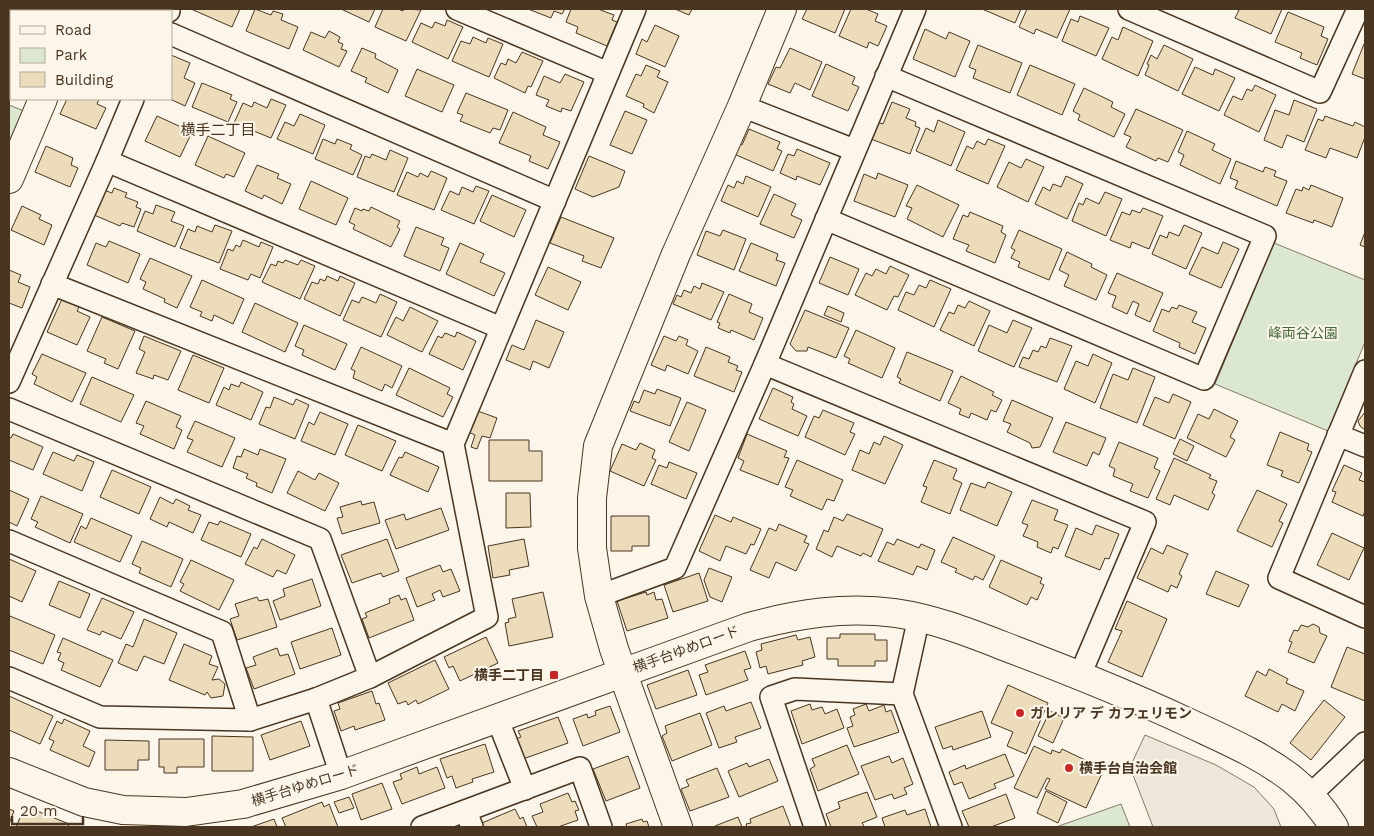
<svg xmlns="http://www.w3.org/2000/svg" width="1374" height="836" font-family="'Work Sans','Noto Sans JP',sans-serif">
	<rect width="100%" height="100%" fill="#fbf6e9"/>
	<!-- green -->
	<g fill="#dce7d0" stroke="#887966">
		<path d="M9,105L24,111L9,146Z"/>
		<path d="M1274,243L1365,280V342L1328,431L1215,384Z"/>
		<path d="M1121,804L1130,827H1056Z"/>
	</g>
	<!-- parking -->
	<path fill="#ede7d9" stroke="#887966" d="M1145,735L1216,765L1254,787L1274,809L1281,827H1153L1130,767Z"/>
	<!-- building -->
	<g fill="#ecdcbc" stroke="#4a3520">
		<path d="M191,9H240L232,27Z"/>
		<path d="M255,9L271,15L273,11L283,14L281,20L298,27L289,49L246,31Z"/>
		<path d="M341,9H375L369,22Z"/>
		<path d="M383,9H398L403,11L404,9L421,10L406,41L375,27Z"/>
		<path d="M528,9H565L562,14L554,11L551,18Z"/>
		<path d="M571,9H598L614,15L612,20L617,22L607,46L576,33L578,27L566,22Z"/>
		<path d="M675,9H692L689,15Z"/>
		<path d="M807,9H845L835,33L802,19Z"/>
		<path d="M851,9H866L878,14L875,21L887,26L878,46L869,42L867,48L839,36Z"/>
		<path d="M982,9H1021L1015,23Z"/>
		<path d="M1027,9H1070L1057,38L1036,29L1034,34L1019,27Z"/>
		<path d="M1235,9H1282L1271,34L1235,18L1239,10Z"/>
		<path d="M1288,12L1324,27L1321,36L1328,39L1317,65L1300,58L1302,53L1275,42Z"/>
		<path d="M1080,16L1109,28L1096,56L1062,41L1071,19L1078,22Z"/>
		<path d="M9,18L11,19V46L9,45Z"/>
		<path d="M447,20L463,27L448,59L412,42L421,23L432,28L435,22L445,26Z"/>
		<path d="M655,25L679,36L665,67L636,54L642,39L647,42Z"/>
		<path d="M1123,27L1153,41L1138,76L1102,59L1112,37L1118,40Z"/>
		<path d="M925,29L946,39L949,32L970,41L955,77L913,59Z"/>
		<path d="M329,31L340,37L338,42L343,44L341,49L347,51L339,67L303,50L311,32L325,38Z"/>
		<path d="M473,37L486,43L488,38L503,44L489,77L452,61L461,41L470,44Z"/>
		<path d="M1364,44H1365V79L1352,74Z"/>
		<path d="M978,45L1022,63L1010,93L973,78L976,70L969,67Z"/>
		<path d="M1164,45L1193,59L1178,91L1145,75L1149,65L1147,64L1151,55L1157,59Z"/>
		<path d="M362,48L376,54L375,58L398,70L388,93L365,82L367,78L351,71Z"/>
		<path d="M790,48L822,62L810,90L795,83L790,93L768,84L776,67L780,68Z"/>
		<path d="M522,52L543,61L531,87L528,86L525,93L494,78L501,63L506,65L508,59L516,63Z"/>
		<path d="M171,55L190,63L184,78L195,83L185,106L170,99Z"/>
		<path d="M826,64L855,77L852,84L859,87L848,111L812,96Z"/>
		<path d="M646,65L660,71L657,77L668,82L654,113L643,107L644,104L626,96L636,74L641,76Z"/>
		<path d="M1030,65L1075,84L1062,115L1017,95Z"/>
		<path d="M1195,67L1213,75L1215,69L1235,78L1219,111L1182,94Z"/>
		<path d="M417,69L454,85L442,112L405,96Z"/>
		<path d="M565,74L584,82L571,111L562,108L561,112L546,106L549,100L536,95L544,76L560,83Z"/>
		<path d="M202,83L232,95L230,99L237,102L228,122L192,107Z"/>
		<path d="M1255,85L1276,95L1259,132L1224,115L1233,96L1242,100L1247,89L1252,91Z"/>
		<path d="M1084,88L1113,102L1111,107L1125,114L1114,137L1078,120L1080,115L1073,111Z"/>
		<path d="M466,93L508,110L500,130L493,128L490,133L460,121L463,115L457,113Z"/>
		<path d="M67,99H99L97,104L106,108L96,129L60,114Z"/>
		<path d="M271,99L286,105L271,138L234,123L243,103L252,107L254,102L267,108Z"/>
		<path d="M1294,100L1317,109L1304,142L1287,135L1282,148L1264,140L1275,110L1289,115Z"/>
		<path d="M892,102L910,109L906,118L916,122L915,126L920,128L910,154L871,139L877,122L883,124Z"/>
		<path d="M1136,109L1183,130L1168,162L1158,158L1156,161L1126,147L1131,137L1124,134Z"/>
		<path d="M625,111L647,120L632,154L610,145Z"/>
		<path d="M513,112L546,127L543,135L560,142L548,169L529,161L531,156L499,143Z"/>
		<path d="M300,114L325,125L313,154L277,139L285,122L294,126Z"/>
		<path d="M157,116L192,132L180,157L145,141Z"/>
		<path d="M1325,116L1353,126L1355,122L1365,127V137L1357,158L1330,148L1326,158L1305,150L1318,119L1323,121Z"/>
		<path d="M938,120L965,132L951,166L916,151L926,128L934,132Z"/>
		<path d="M749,129L780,142L777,149L782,151L773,171L734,154L738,143L742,145Z"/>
		<path d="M1187,131L1215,144L1212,150L1231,159L1220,184L1180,165L1184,155L1178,152Z"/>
		<path d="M208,136L245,153L234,177L226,174L224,178L195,165Z"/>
		<path d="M323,139L335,144L337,139L352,145L350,149L362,155L353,175L315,159Z"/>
		<path d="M988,139L1005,146L988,184L956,170L967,146L973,149L977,141L985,145Z"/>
		<path d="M46,146L73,158L71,165L78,168L70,187L35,172Z"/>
		<path d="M797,149L830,163L820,185L797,176L796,180L780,173L788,154L794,156Z"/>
		<path d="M390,150L408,158L394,192L357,177L365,156L370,158L372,154L386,160Z"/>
		<path d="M589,156L625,171L619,187L593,197L575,189Z"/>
		<path d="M1026,159L1044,167L1028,202L997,187L1009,162L1021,168Z"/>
		<path d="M1236,161L1263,172L1265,167L1276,171L1274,176L1287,181L1277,206L1235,188L1238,181L1230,178Z"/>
		<path d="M257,165L279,174L277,178L291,184L282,204L264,195L262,199L245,191Z"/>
		<path d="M431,171L447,178L434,210L397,195L407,172L418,177L420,173L428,177Z"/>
		<path d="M878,173L908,185L895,217L854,201L864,174L876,179Z"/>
		<path d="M746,176L771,187L758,217L721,201L728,185L734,188L737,181L743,184Z"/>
		<path d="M1066,176L1083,184L1067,219L1035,204L1043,187L1050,191L1053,184L1061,187Z"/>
		<path d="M311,181L348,198L336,225L299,209Z"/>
		<path d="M917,185L959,205L943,237L907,219L912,208L906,206Z"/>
		<path d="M1311,185L1343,198L1332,227L1314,220L1313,223L1286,213L1296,189L1302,191L1303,187L1309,190Z"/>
		<path d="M476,186L489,191L474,224L441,210L450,191L459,195L462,187L473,192Z"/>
		<path d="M114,188L127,193L125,197L138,202L136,207L141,209L134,227L122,223L120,226L94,215L104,190L112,193Z"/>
		<path d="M1105,192L1122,199L1106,236L1072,221L1079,203L1083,205L1086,198L1099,204Z"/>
		<path d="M774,194L796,204L791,215L802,220L794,238L760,224Z"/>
		<path d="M492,195L526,210L514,237L480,221Z"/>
		<path d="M156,205L175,212L171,221L184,226L175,247L137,231L145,211L153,214Z"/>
		<path d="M22,206L41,215L39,219L52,225L44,245L11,230Z"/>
		<path d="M371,207L400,221L397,227L400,229L391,247L353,229L355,225L349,222L355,208L362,211L363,209L369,211Z"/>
		<path d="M1143,208L1163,216L1149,249L1132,242L1130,248L1110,240L1122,212L1130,215L1132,210L1140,213Z"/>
		<path d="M970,212L1003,226L1001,232L1006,235L995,263L966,251L969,245L953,239L963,215L968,217Z"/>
		<path d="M561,217L614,238L601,268L582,261L584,256L550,243Z"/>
		<path d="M215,225L232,231L219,263L180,248L188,229L195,232L197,226L212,232Z"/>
		<path d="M1184,225L1202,233L1186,269L1152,254L1160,235L1167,238L1169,232L1179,236Z"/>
		<path d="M416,227L444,238L441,245L449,248L440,271L404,256Z"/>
		<path d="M723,230L746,239L734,270L697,255L706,231L720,236Z"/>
		<path d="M1019,230L1062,249L1049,280L1018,267L1020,262L1011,258L1015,250L1011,248Z"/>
		<path d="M1365,232V247L1360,245Z"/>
		<path d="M243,240L259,247L261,242L273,247L260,278L251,274L248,280L220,269L228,249L233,251L236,245L240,247Z"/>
		<path d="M109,241L140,254L128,283L87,265L96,243L106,247Z"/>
		<path d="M1223,242L1239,249L1221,288L1189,274L1202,247L1218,254Z"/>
		<path d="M460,243L484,254L480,262L505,273L494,296L446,274Z"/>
		<path d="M751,243L778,254L776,260L785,263L776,286L739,271Z"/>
		<path d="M1067,252L1092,264L1091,267L1107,275L1096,300L1064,286L1069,275L1059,270Z"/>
		<path d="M830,257L859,269L848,295L819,283Z"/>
		<path d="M150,258L192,276L177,308L164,302L165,299L143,289L146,282L140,279Z"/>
		<path d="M285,260L298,265L301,260L315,266L300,299L262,282L271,264L276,266L278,261L283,263Z"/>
		<path d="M890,266L909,275L898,297L894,296L887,310L855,295L866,273L872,276L876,269L886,274Z"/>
		<path d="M548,267L581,282L568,310L535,295Z"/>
		<path d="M9,270L21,275L18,282L30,287L22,308L9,303Z"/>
		<path d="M1117,273L1163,293L1150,322L1135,315L1139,304L1133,301L1127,314L1112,307L1116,296L1108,293Z"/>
		<path d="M327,276L338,281L340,276L355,283L340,316L304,299L312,282L318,284L320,279L325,281Z"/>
		<path d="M202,280L244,299L233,324L214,315L212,321L200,316L202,312L190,307Z"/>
		<path d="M930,280L951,289L934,327L898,310L906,292L914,295L919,285L926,288Z"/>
		<path d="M702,283L724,292L711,320L673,304L677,295L681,297L684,290L691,293L694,286L700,289Z"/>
		<path d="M380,294L397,302L381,337L343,320L352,300L359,303L362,297L376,303Z"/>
		<path d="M729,294L752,304L749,312L763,318L754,340L731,330L730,333L718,328L720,323L717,322Z"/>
		<path d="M62,299L79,307L77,311L90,317L77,345L47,332Z"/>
		<path d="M969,301L990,311L974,346L940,330L949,312L954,314L958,305L965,308Z"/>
		<path d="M255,303L298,323L285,352L242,332Z"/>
		<path d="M1179,305L1197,312L1192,322L1206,328L1195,354L1179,347L1180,343L1153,331L1162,309L1169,312L1172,307L1177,309Z"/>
		<path d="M828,306L844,313L841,322L824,315Z"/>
		<path d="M410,307L438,321L422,352L387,335L396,317L403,321Z"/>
		<path d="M805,310L849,328L836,358L808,347L807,351H796L790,344Z"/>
		<path d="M102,317L135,331L118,369L104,363L106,359L87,351Z"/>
		<path d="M536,320L564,332L549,368L533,361L530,370L506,360L512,345L524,350Z"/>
		<path d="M1013,320L1032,328L1014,367L978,351L989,325L1007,333Z"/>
		<path d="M304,325L347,344L335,370L302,355L304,350L295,346Z"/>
		<path d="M856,330L895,348L882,378L848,363L850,359L844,356Z"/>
		<path d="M457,332L476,341L463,370L429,354L438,336L442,338L445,333L455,337Z"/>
		<path d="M144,336L181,351L168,380L154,375L153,379L136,373L145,352L139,349Z"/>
		<path d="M664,336L676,341L679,336L688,340L686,345L698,351L688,374L667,365L665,371L651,365Z"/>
		<path d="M1050,338L1072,346L1057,382L1019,367L1023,357L1029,359L1033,350L1038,352L1041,346L1046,348Z"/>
		<path d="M361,347L402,366L392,388L385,384L382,391L353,378L355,371L351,369Z"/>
		<path d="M706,347L730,357L728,362L738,366L736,370L742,372L734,392L694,376Z"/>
		<path d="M907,352L953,371L940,401L899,383L901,379L897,377Z"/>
		<path d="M42,354L86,373L72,402L34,384L37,377L32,374Z"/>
		<path d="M1093,354L1112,363L1095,403L1064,389L1076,361L1088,366Z"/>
		<path d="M193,355L224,368L209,403L178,390Z"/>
		<path d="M409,368L450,388L447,394L453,397L443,417L396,395Z"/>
		<path d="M1133,368L1155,377L1137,423L1100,408L1113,374L1128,380Z"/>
		<path d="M961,376L994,392L992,395L1002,400L996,412L991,410L987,420L971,413L969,418L959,414L961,409L948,403Z"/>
		<path d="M92,377L134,395L121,422L80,404Z"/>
		<path d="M241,382L263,392L251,420L216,405L224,387L229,390L231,384L239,387Z"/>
		<path d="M773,388L793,397L791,402L794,404L792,409L807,416L798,436L759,419Z"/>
		<path d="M657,389L681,398L670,426L630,411L634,401L639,403L644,390L655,394Z"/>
		<path d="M1173,394L1191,402L1175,439L1143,425L1155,397L1169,403Z"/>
		<path d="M274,397L293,405L296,399L309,405L295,439L259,424L266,407L270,408Z"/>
		<path d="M1012,400L1053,418L1040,447L1032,448L1030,443L1007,432L1011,424L1003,421Z"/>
		<path d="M146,401L181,416L176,427L182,430L174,449L140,434L144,426L136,423Z"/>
		<path d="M687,402L706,410L689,451L669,442Z"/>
		<path d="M1214,409L1238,421L1230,437L1235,440L1226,457L1187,438L1198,414L1209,419Z"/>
		<path d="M475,410L497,418L490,438L482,436L477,449L471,447L475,435L468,432Z"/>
		<path d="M823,410L854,423L850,432L855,434L845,455L805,437L814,416L819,418Z"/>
		<path d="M320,412L348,424L335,455L301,441L309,422L314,425Z"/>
		<path d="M1365,412V430L1360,426L1358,421Z"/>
		<path d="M195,421L235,438L222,467L187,452L193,440L187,438Z"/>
		<path d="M1066,422L1106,438L1099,455L1093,452L1087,466L1053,452Z"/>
		<path d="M358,425L396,441L382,471L345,455Z"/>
		<path d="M1280,432L1309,444L1307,450L1312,452L1299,483L1281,476L1283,471L1267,465Z"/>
		<path d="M13,434L43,447L33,470L9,460V437L11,438Z"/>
		<path d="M747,434L787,451L784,457L789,458L778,485L740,470L744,461L738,458Z"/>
		<path d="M884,436L903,445L885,484L852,470L860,450L869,454L874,442L880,445Z"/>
		<path d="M1180,439L1194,446L1187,461L1173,454Z"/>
		<path d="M489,440H529V451H542V481H489Z"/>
		<path d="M1119,442L1158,458L1154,468L1160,471L1148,498L1130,491L1133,484L1113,476L1115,469L1109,466Z"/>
		<path d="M640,443L655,450L652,458L656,460L644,486L610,471L622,444L636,450Z"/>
		<path d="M244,449L258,455L260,449L286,459L272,493L256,486L257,483L246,478L248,474L233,468L237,456L241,457Z"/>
		<path d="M53,452L74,461L77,455L94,462L82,491L43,474Z"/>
		<path d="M405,452L439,467L428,492L390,475L399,457L402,458Z"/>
		<path d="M1174,458L1211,475L1209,478L1217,481L1212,493L1215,495L1208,510L1174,495L1170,505L1156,499Z"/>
		<path d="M797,460L843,480L834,501L827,499L822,510L790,496L793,490L785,487Z"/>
		<path d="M934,460L957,469L953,479L962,483L950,514L921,502L927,487L923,486Z"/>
		<path d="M669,462L697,473L686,499L651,484L659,465L667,468Z"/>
		<path d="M1344,465L1362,473L1359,480L1365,482V511L1363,516L1332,502L1336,492L1332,491Z"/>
		<path d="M112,470L151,487L139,514L100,497Z"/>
		<path d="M298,471L315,480L319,473L339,483L325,511L287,493Z"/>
		<path d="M988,482L1012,492L997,526L960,510L971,483L985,488Z"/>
		<path d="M9,490L29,499L17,526L9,522Z"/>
		<path d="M1257,490L1287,504L1279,521L1283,523L1272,547L1237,531Z"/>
		<path d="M506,493H530L531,527L506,528Z"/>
		<path d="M41,496L83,514L70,543L35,527L38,522L31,519Z"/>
		<path d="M160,497L173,504L176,499L190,506L188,510L201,515L193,533L169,522L167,527L150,519Z"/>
		<path d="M1032,500L1058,510L1054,520L1068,525L1058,549L1053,547L1051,553L1037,547L1038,542L1023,536L1028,525L1022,523Z"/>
		<path d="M361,501L362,505L374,502L380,523L342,534L337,518L343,517L340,507Z"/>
		<path d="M441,508L449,530L396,549L385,520L404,514L406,520Z"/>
		<path d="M847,514L883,529L871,557L863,553L861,556L837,546L832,557L816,549L824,530L828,532L834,517L843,521Z"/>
		<path d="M715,515L731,522L733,517L761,529L754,545L751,544L746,554L726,546L720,561L699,551Z"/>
		<path d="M611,516H649V546H632V551H611Z"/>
		<path d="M91,518L132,536L120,562L74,542L81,526L86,529Z"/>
		<path d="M220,521L251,534L241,557L201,540L209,522L218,525Z"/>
		<path d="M779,524L807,536L804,542L809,544L796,571L776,562L769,578L750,570L769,528L776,531Z"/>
		<path d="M1096,525L1119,534L1109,559L1105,558L1100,570L1065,556L1076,528L1092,535Z"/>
		<path d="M1332,533L1364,548L1349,580L1317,565Z"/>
		<path d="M953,537L995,556L983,580L975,576L973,580L955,572L957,569L941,562Z"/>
		<path d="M262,539L295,555L286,574L277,570L273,577L245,564L254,547L257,549Z"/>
		<path d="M387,539L399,571L383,577L381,573L352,583L341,555Z"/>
		<path d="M524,539L529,566L509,570L510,575L493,578L488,546Z"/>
		<path d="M897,539L919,548L921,544L935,550L927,570L917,566L913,575L878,561L887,542L894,545Z"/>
		<path d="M142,541L183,559L171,587L139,573L141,568L132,564Z"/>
		<path d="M1167,545L1188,554L1179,574L1182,576L1177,588L1171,585L1168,592L1137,578L1151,548L1163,554Z"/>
		<path d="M9,559L36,571L22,602L9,596Z"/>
		<path d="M191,560L234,580L219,610L180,591L184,584L180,582Z"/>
		<path d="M1001,560L1042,578L1040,583L1044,585L1037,600L1031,597L1027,605L989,587Z"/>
		<path d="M440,565L443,572L451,569L460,591L443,597L440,590L432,594L435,600L417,607L406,578Z"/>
		<path d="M709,568L732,577L722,602L710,597L704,580Z"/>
		<path d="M1216,571L1249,585L1239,607L1206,594Z"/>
		<path d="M699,573L708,601L673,612L664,585Z"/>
		<path d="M312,579L321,606L280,620L273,601L285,596L283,589Z"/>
		<path d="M59,581L90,594L80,618L49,605Z"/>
		<path d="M543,592L553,637L509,646L505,623L509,622L508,619L516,617L512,599Z"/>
		<path d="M646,592L647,595L654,592L656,600L662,599L668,618L627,631L617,601Z"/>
		<path d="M399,595L401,600L406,598L414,620L369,638L362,619L367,617L365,613L390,603L389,599Z"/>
		<path d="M257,597L259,601L268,599L277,627L237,640L230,619L239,616L235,604Z"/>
		<path d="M102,598L134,612L121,639L102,631L100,635L87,630Z"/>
		<path d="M1127,601L1167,619L1142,677L1108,662L1122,631L1115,629Z"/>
		<path d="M10,616L55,635L43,664L9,650V620Z"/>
		<path d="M144,619L177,633L164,664L144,656L137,671L118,663L126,644L133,647Z"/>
		<path d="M1313,624L1319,627L1320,633L1327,636L1314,663L1288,652L1292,642L1289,641L1294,630L1298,631L1301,625L1308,627Z"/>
		<path d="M332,628L341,655L300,669L291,642Z"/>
		<path d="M840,634H875V640H887V661H875V666H838V659H827V638H840Z"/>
		<path d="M796,635L798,640L810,637L815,657L802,661L803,665L768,674L766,666L760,668L756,652L762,650L761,644Z"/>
		<path d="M486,637L498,663L460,681L453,666L449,668L444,657Z"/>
		<path d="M63,638L113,660L100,687L61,670L64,663L58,660L61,653L57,652Z"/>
		<path d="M184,644L212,656L209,664L218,667L212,680L219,679L225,684L223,696L211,698L207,692L205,695L169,680Z"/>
		<path d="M1347,647L1365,654V701L1331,687Z"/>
		<path d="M277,648L280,656L288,654L295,674L254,689L246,668L256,665L253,657Z"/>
		<path d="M745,651L751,668L744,670L748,680L706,695L699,675L708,672L705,665Z"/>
		<path d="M435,660L449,689L418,704L416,700L408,705L406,701L398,704L388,683Z"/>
		<path d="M1269,669L1288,679L1286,683L1304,691L1295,711L1282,704L1278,712L1245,696L1257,671L1266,676Z"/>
		<path d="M688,670L697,695L656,709L647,685Z"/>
		<path d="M1008,685L1048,703L1026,754L1007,746L1013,732L991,723Z"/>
		<path d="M372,691L376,704L379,703L385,720L355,730L354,726L341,731L334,711L340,709L338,703Z"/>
		<path d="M9,696L53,716L40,744L9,730Z"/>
		<path d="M1324,700L1345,717L1311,760L1290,743Z"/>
		<path d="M751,702L761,728L735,737L737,742L719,748L706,713L724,706L726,711Z"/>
		<path d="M810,704L812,710L822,707L825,714L837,709L844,728L802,744L791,711Z"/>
		<path d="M866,704L869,711L884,705L886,712L891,710L899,732L854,747L847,728L853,726L850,717L855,715L853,709Z"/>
		<path d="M610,706L620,732L583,746L573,719L587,714L588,718L596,715L595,711Z"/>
		<path d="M982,711L991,737L953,750L952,746L943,749L935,727Z"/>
		<path d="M1050,711L1064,718L1053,743L1038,736Z"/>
		<path d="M700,713L712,745L672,761L662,736L667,733L665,726Z"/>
		<path d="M558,717L568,743L523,759L516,739L521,737L518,731Z"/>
		<path d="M64,719L90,731L83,746L95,752L89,767L50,750L54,741L49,739L57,721L62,724Z"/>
		<path d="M301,721L310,746L270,760L261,735Z"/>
		<path d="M212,736L253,737V771H212Z"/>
		<path d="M159,739H204V767H177V773H164V767H159Z"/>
		<path d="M105,740L149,741V760H138V770H105Z"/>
		<path d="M485,744L494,772L472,779L473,782L456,788L452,776L447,778L440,759Z"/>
		<path d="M847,745L859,774L818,791L810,769L815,766L812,759Z"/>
		<path d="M1034,746L1051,754L1052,750L1060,753L1062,749L1104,769L1086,808L1045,789L1050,779L1047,778L1037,798L1014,788Z"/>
		<path d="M1005,754L1014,776L994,784L996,788L969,799L962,782L954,785L949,772L965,765L966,769Z"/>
		<path d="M628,756L640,788L606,801L593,769Z"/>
		<path d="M889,756L892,763L903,758L913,784L904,788L907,794L894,799L892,794L875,800L861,766Z"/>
		<path d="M769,759L778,781L739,797L728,771L747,763L749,767Z"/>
		<path d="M417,767L419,774L437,767L445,788L402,804L393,782L402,779L400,774Z"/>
		<path d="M717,768L729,797L690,811L681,789L689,786L686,780Z"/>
		<path d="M382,783L392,809L361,820L352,794Z"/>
		<path d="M1046,791L1067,802L1058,823L1037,813Z"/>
		<path d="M867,792L877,817L862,823L864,826L862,827H831L826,814L840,808L838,802Z"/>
		<path d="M568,793L572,802L575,801L579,810L575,811L578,820L558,827H537L532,816L543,812L540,804Z"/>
		<path d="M1006,794L1015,818L991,827H969L962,811Z"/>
		<path d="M349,797L354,808L339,813L334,802Z"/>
		<path d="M322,802L324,807L329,804L338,827H286L282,818Z"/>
		<path d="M25,806L69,824L68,827H16Z"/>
		<path d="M783,806L791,827H747L746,824L751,823L750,819Z"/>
		<path d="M9,809L14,811L9,824Z"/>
		<path d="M515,809L520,819L523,817L527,827H484L482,823Z"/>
		<path d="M925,809L931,827H885L882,818L905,810L907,815Z"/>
		<path d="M738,817L742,827H715V826Z"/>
		<path d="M274,819L277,827H251Z"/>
		<path d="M642,819L643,822L647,821L649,827H627L626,824Z"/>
	</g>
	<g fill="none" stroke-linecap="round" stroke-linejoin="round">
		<defs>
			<g id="street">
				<path d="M457,9L608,73"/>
				<path d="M1129,9L1320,92L1358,9"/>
				<path d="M169,11V9"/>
				<path d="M171,34L555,201"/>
				<path d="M9,84L11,85"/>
				<path d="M742,106L854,150"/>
				<path d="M107,161L501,328"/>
				<path d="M826,219L1204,379L1265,236L886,76"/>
				<path d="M52,284L453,444"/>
				<path d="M765,364L1145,522L1080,675"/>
				<path d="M1365,371L1279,578L1365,617"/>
				<path d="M9,382L107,161L133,99"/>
				<path d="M9,409L320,539L370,677"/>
				<path d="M1338,435L1365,446"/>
				<path d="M9,541L222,632L250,720"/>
				<path d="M599,596L675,568L765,364L915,9"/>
				<path d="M919,617L902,694L951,827"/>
				<path d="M9,678L100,717L250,720L316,699L370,677L487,617L453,444L635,9"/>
				<path d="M316,699L341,775"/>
				<path d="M497,718L525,789"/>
				<path d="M1310,795L1365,743"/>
				<path d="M466,811L472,827"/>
				<path d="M422,827L580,768L601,827"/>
				<path d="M815,827L771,697L795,689L902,694"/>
			</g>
			<g id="secondary">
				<path d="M83,11L84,9"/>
				<path d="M9,179L43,99"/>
				<path d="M9,772L84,802L123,810L186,812L243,804L341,775L749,627C797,614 845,606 895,613C937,619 975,635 1014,650C1072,672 1129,695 1185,721C1221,738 1260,754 1292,779C1308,792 1323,809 1334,827"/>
				<path d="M678,827L614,649L599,596L592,548V498L598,446L676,254L742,106L782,9"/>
			</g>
		</defs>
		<!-- street casing -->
		<use href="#street" stroke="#4a3520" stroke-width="24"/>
		<!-- secondary casing -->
		<use href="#secondary" stroke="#4a3520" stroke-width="30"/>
		<!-- street -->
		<use href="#street" stroke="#fbf6e9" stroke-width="21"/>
		<!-- secondary -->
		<use href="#secondary" stroke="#fbf6e9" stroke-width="28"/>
	</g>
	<!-- markers -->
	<g fill="#c62828" stroke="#fbf6e9" stroke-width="2">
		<rect x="549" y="670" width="10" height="10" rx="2.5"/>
		<circle cx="1020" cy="713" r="5"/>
		<circle cx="1069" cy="768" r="5"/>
	</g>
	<g text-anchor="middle" stroke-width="4" stroke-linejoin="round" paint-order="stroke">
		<!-- park labels -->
		<g font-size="14" fill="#436837" stroke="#fbf6e9">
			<text x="1303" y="338">峰両谷公園</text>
		</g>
		<!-- street labels -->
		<g font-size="14" fill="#4a3520" stroke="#fbf6e9">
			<text transform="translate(686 649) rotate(-20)" y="5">横手台ゆめロード</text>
			<text transform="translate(305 785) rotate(-17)" y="5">横手台ゆめロード</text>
		</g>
		<!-- poi labels -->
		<g font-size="14" font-weight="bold" fill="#4a3520" stroke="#fbf6e9" text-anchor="start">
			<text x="544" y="680" text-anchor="end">横手二丁目</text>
			<text x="1030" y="718">ガレリア デ カフェリモン</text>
			<text x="1079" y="773">横手台自治会館</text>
		</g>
		<!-- neighbourhood labels -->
		<g font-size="15" fill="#4a3520" stroke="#fbf6e9">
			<text x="218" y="135">横手二丁目</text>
		</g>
	</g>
	<!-- border -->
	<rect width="1374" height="836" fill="none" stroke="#4a3520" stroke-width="20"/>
	<!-- legend -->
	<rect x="10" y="10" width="162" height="90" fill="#fbf6e9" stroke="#b4a999"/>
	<rect x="20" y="26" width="25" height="8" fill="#fbf6e9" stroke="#b4a999"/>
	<text x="55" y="35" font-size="15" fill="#4a3520">Road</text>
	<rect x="20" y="48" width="25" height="15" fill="#dce7d0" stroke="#b4a999"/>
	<text x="55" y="60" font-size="15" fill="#4a3520">Park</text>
	<rect x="20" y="72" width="25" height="15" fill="#ecdcbc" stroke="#b4a999"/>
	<text x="55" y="85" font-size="15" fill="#4a3520">Building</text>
	<!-- scale -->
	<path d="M12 816v8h71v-8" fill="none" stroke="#4a3520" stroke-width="2.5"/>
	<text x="20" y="816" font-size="15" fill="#4a3520" stroke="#fbf6e9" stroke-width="4" paint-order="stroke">20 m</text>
</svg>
